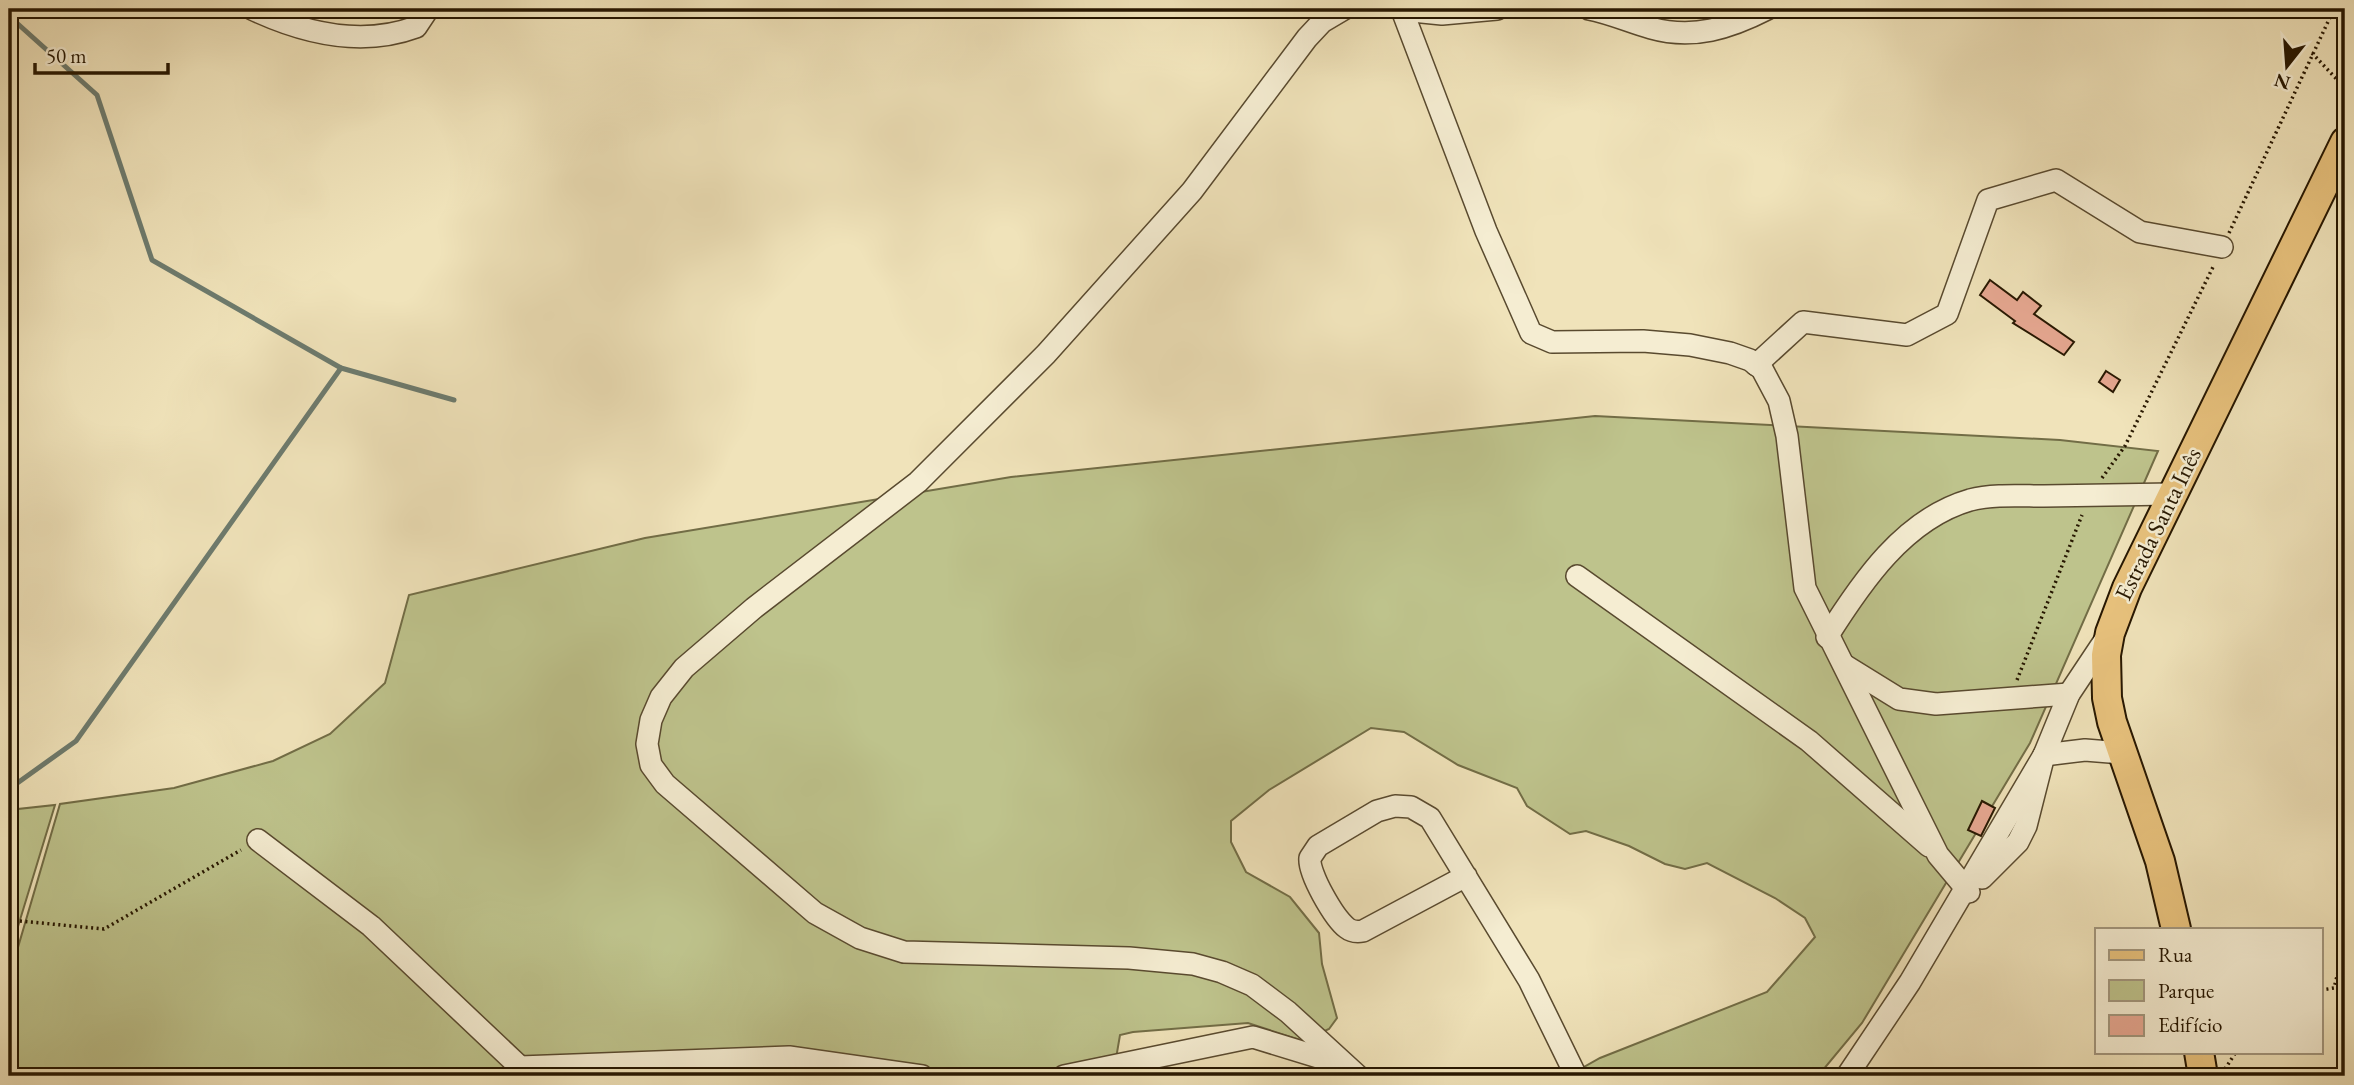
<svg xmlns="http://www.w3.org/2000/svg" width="2354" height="1085" font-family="'EB Garamond',serif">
	<rect width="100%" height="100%" fill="#f0e3ba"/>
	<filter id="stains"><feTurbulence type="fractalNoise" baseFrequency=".00286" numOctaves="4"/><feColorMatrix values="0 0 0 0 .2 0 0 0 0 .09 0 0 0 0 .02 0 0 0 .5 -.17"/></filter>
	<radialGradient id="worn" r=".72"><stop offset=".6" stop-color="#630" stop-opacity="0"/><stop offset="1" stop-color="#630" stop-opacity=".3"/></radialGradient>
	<!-- green -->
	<g fill="#bec38c" stroke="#726d46" stroke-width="2">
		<path d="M1595,416L2060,440L2158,451L2030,743L1862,1023L1818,1076H1587L1584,1067L1600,1058L1767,992L1815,937L1805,918L1775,898L1707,863L1685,869L1665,864L1629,846L1586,831L1570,834L1527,806L1517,788L1458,765L1404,732L1371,728L1269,790L1231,821V842L1246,872L1290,897L1319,933L1322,964L1337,1018L1329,1029L1303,1041L1248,1023L1133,1032L1120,1035L1113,1076H9V978L60,804L174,788L273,761L330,734L385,683L409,595L645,538L1011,477Z"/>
		<path d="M55,805L9,956V810Z"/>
	</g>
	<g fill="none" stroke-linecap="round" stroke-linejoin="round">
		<!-- stream -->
		<g stroke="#6d7b6e" stroke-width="5">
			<path d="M9,16L97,95L152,260L341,368L454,400"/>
			<path d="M9,789L76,741L341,368"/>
		</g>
	</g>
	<!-- building -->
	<g fill="#e7a892" stroke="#271701" stroke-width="2">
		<path d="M1990,280L2017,300L2023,292L2041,306L2034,314L2074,342L2064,355L2013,323L2015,321L1980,295Z"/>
		<path d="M2106,371L2120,380L2113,392L2099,382Z"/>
		<path d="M1982,801L1995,808L1981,836L1968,830Z"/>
	</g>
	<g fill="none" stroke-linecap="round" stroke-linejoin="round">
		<defs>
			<g id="minor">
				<path d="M252,9C303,33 362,47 416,27L428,9"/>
				<path d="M1344,9L1322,22L1307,38L1192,191L1046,354L918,482L754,608L684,668L661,697L651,720L647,744L651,765L665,784L815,913L860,938L904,952L1129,958L1193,964L1222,972L1252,985L1288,1012L1358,1076"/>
				<path d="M1399,9L1402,10L1486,231L1531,333L1552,342L1643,341L1690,345L1730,353L1750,360L1762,369L1779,401L1787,436L1805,588L1938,855L1969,892"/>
				<path d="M1589,9C1610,13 1630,22 1651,28C1693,40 1730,28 1767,9"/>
				<path d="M1402,10L1442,14L1497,9"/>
				<path d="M1756,365L1803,322L1907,335L1947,314L1988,200L2056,180L2140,232L2222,247"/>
				<path d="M1577,576L1809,741L1929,846"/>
				<path d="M1827,637C1861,583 1904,519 1970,500C1993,494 2020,496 2044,496C2087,495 2129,495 2172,494"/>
				<path d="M1844,665L1899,699L1936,704L2069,694"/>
				<path d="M2044,755L2085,750L2122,753"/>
				<path d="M258,840L371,926L520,1067L789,1057L922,1076"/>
				<path d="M1466,876L1363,931C1357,932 1352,932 1347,928C1334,918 1308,873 1310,858L1318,846L1377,811L1395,806L1411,807L1430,818L1529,980L1576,1076"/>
				<path d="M1982,878L2018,842L2026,826L2044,755L2069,694L2107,637"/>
				<path d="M1064,1076L1253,1037L1341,1064"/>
				<path d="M1847,1076L1910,982L2044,755"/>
			</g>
			<g id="major">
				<path d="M2176,929L2160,861L2112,722L2107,698L2106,655L2110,633L2127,588L2345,142"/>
				<path d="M2199,1052L2203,1076"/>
			</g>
		</defs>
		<!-- minor casing -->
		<use href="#minor" stroke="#594a2f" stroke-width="24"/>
		<!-- major casing -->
		<use href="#major" stroke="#271701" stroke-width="32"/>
		<!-- path -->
		<g stroke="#271701" stroke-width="3.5" stroke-dasharray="2 3.5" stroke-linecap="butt">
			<path d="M2312,53L2345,88"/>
			<path d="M2229,233L2334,9"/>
			<path d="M2102,478L2125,446L2214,265"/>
			<path d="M2017,680L2082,515"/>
			<path d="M9,920L104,929L241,850"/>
			<path d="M2321,990L2334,988L2345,945"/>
			<path d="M2225,1069L2236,1052"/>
		</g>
		<!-- minor -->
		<use href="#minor" stroke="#f5edd2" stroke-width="21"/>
		<!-- major -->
		<use href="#major" stroke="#e8c27d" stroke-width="28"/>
	</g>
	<g text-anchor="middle" stroke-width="5" stroke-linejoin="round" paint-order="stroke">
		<!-- street labels -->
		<g font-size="24" fill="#271701" stroke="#f5edd2">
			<text transform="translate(2158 524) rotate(-64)" y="8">Estrada Santa Inês</text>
		</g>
	</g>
	<!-- margin -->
	<rect width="2354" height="1085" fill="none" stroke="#f0e3ba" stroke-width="35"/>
	<rect x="10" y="10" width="2333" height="1064" fill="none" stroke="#271701" stroke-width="3.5"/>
	<rect x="18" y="18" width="2319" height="1050" fill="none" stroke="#271701" stroke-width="2"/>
	<!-- legend -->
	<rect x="2095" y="928" width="228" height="126" fill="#f5edd2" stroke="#a3977e" stroke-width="2"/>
	<rect x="2109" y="950" width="35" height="10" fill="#e8c27d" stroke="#a3977e" stroke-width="2"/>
	<text x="2158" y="962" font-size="21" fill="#271701">Rua</text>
	<rect x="2109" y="980" width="35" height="21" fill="#bec38c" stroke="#a3977e" stroke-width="2"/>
	<text x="2158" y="998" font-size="21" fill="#271701">Parque</text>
	<rect x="2109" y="1015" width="35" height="21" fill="#e7a892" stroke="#a3977e" stroke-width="2"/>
	<text x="2158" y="1032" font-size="21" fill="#271701">Edifício</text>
	<!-- north arrow -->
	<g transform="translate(2287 66) rotate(197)" stroke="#f5edd2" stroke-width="5" paint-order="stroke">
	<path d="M0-5L12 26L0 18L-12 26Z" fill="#271701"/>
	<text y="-10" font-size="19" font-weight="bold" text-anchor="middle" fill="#271701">N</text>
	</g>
	<!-- scale -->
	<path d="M35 63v10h133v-10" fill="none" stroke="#271701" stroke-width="3.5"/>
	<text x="46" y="63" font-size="21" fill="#271701" stroke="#f5edd2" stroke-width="5" paint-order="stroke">50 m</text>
	<rect width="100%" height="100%" filter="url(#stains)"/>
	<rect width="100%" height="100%" fill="url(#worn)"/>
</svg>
